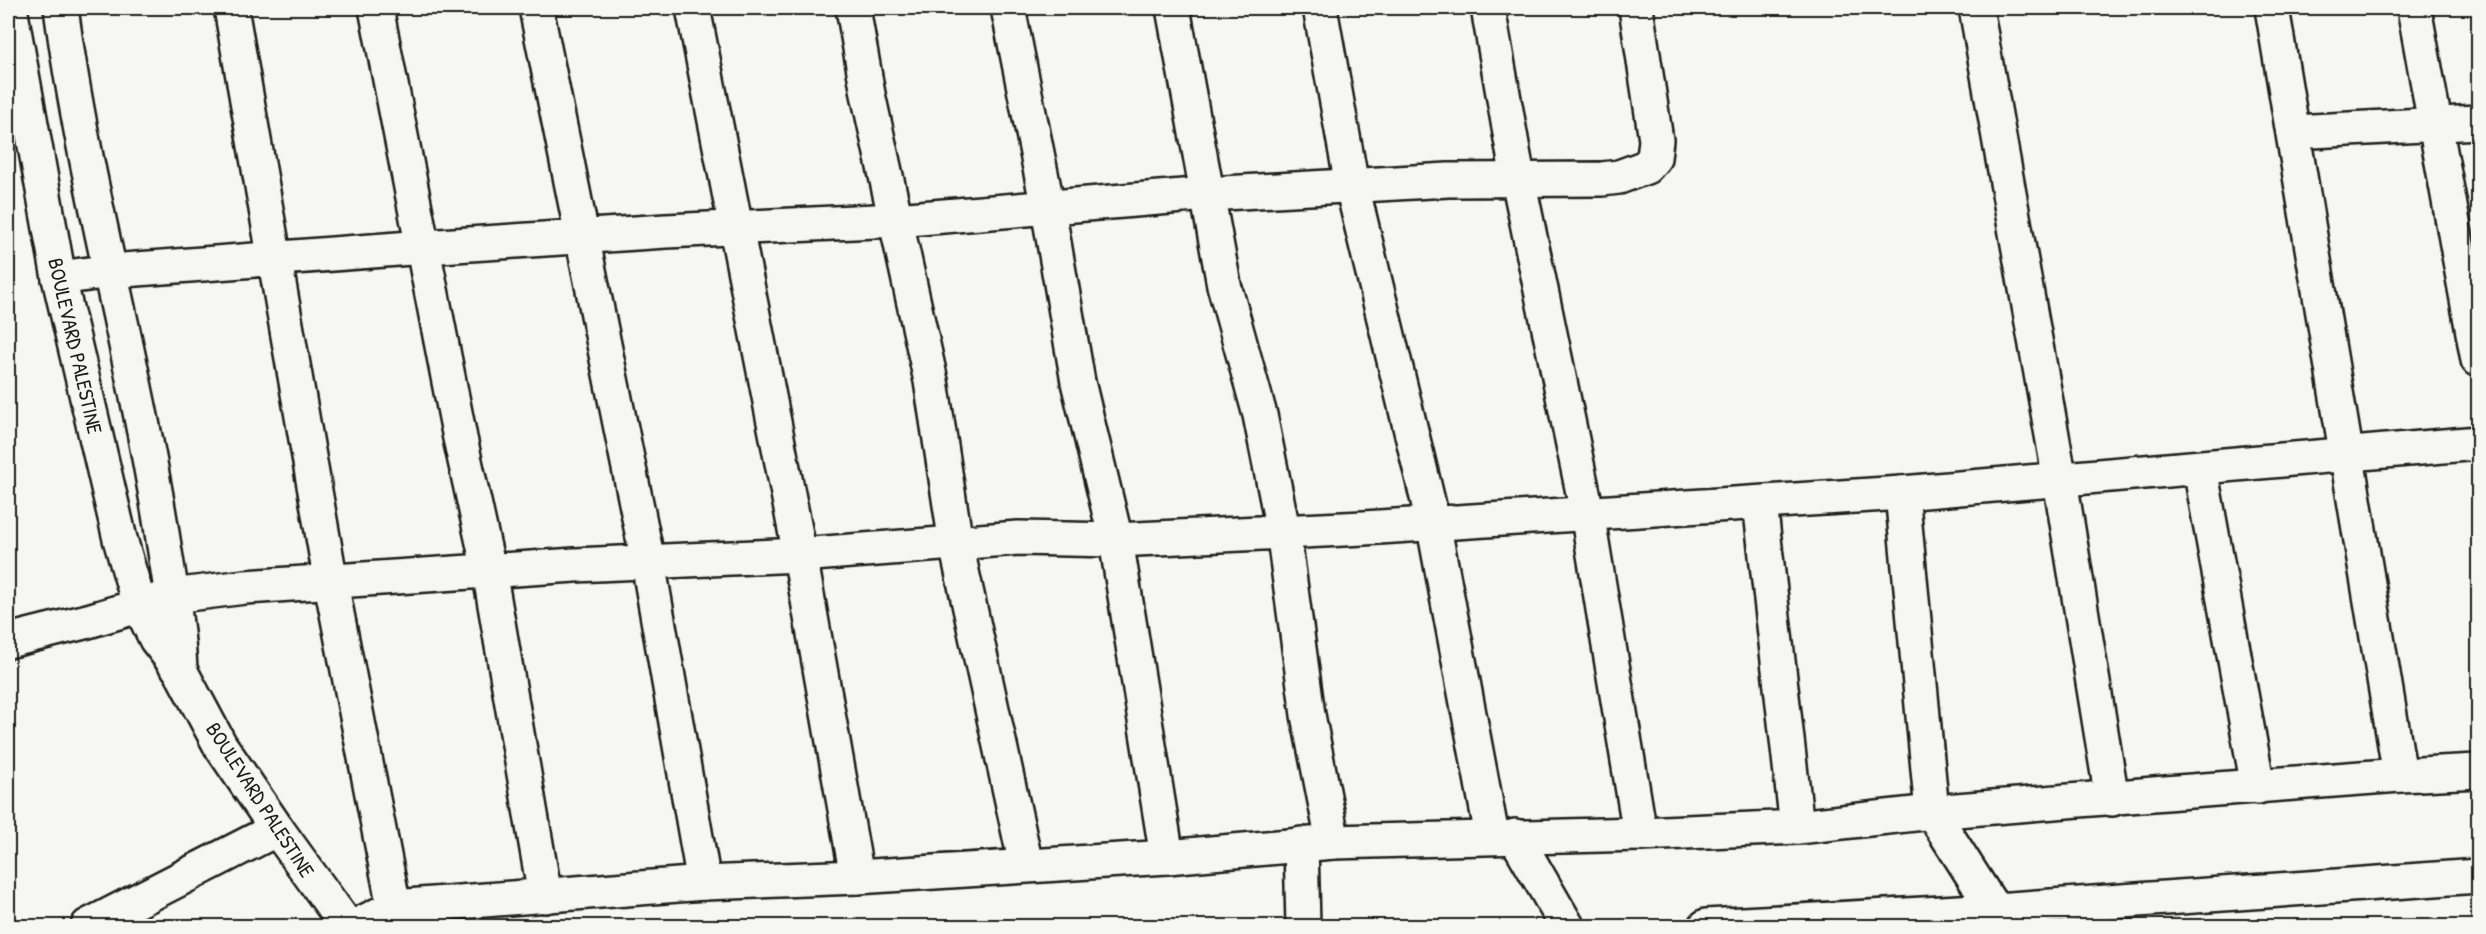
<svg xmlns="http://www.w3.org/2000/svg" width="2486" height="934" font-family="'Patrick Hand',sans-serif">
	<rect width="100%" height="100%" fill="#f6f6f2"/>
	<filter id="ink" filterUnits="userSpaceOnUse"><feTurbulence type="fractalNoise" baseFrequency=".0167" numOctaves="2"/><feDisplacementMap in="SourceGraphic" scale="12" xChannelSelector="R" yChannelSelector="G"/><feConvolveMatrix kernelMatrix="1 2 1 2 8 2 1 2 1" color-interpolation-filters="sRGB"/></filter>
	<g filter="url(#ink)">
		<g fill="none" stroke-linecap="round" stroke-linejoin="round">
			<defs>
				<g id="minor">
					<path d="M231,8L331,583L394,907"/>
					<path d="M376,8L460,438L489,570L545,896"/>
					<path d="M536,8L648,562L704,883"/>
					<path d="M693,8L800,555L857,877"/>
					<path d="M853,8L868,94L931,381L956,544L1026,865"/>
					<path d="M1008,8L1048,208L1078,382L1116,540L1167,857"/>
					<path d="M1173,8L1224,285L1260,415L1283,530L1308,715L1333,842"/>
					<path d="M1320,8L1352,186L1433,522L1492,836"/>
					<path d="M1488,8L1518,179L1587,512L1640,834"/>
					<path d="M1976,8L2060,480L2112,799"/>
					<path d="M2272,8L2400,775"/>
					<path d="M2414,8L2478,360"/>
					<path d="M2294,132L2478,122"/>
					<path d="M59,278L111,271L424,247L666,231L896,220L1207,194L1448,180L1602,179L1619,177L1646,167L1654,158L1656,140L1636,8"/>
					<path d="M2200,468L2258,787"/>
					<path d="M1902,493L1932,812L2004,925"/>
					<path d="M1760,503L1797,827"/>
					<path d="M8,641L88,621L172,596L245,587L575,565L800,555L1018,538L1116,540L1364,528L1902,493L2478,443"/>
					<path d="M1515,836L1567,926"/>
					<path d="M1301,844L1303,926"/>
					<path d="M88,926L277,829"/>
					<path d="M356,926L394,907L704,883L857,877L1167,857L1333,842L1640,834L1797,827L1932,812L2178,792L2400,775L2478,771"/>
					<path d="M1706,926L1995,910L2478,876"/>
				</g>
				<g id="tertiary">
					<path d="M10,8L59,278L120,539L139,604L156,639L180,670L220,745L277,829L347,926"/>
					<path d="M61,8C84,182 133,352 161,526C168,574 178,622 180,670"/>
				</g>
			</defs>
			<!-- minor casing -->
			<use href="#minor" stroke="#1c1c1c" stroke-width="38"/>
			<!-- tertiary casing -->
			<use href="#tertiary" stroke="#1c1c1c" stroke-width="38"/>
			<!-- minor -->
			<use href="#minor" stroke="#f6f6f2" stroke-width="33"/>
			<!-- tertiary -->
			<use href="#tertiary" stroke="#f6f6f2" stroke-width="33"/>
		</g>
	</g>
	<g text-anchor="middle" stroke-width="5" stroke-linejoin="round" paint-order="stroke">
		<!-- street labels -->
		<g font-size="21" fill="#1c1c1c" stroke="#f6f6f2">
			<text transform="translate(75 346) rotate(77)" y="7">BOULEVARD PALESTINE</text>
			<text transform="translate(260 800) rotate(57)" y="7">BOULEVARD PALESTINE</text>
		</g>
	</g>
	<!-- margin -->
	<rect width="2486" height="934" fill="none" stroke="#f6f6f2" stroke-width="30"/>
	<rect x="15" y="15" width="2456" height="904" fill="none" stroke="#1c1c1c" stroke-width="2" filter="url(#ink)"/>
</svg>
